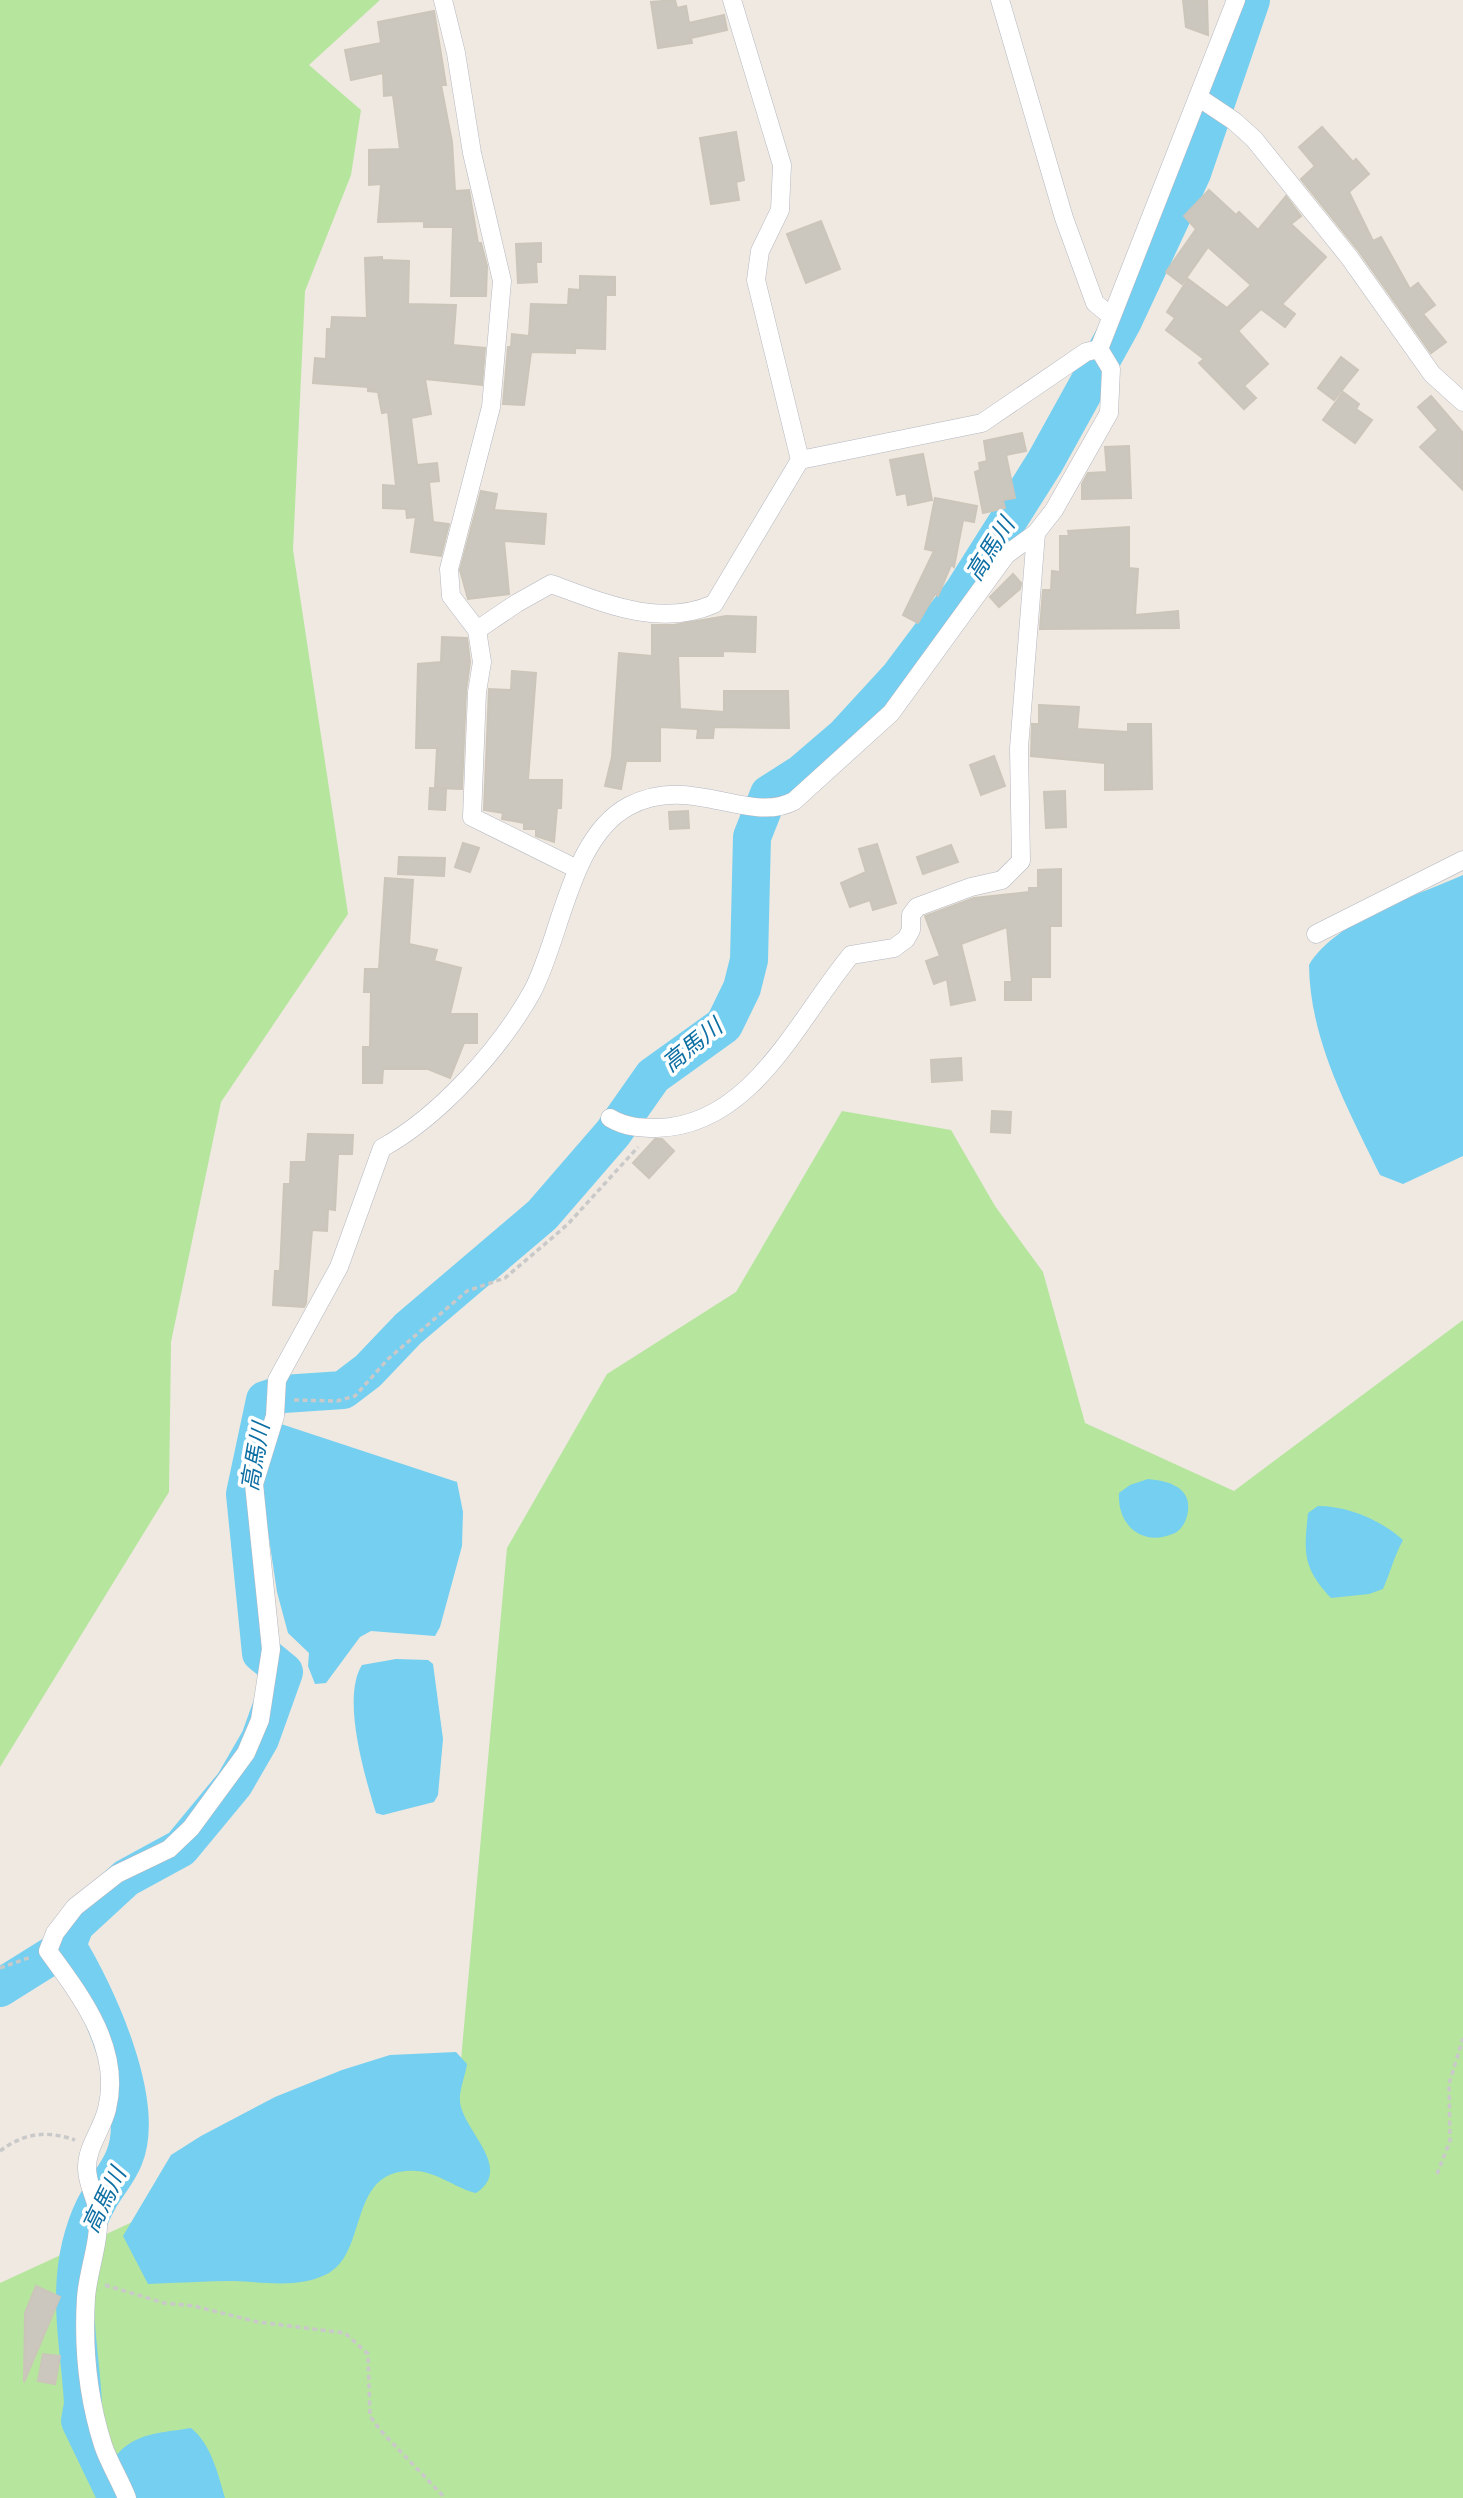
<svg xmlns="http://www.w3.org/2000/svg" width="1463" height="2498" font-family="Helvetica,'Noto Sans JP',sans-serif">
	<rect width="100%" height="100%" fill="#efe9e1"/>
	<!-- green -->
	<g fill="#b6e59e">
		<path d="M0,0H380L309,65L361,110L351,175L305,291L293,550L348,914L221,1102L171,1342L169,1492L0,1767Z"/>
		<path d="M842,1111L951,1130L995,1206L1043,1272L1085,1423L1234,1491L1463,1320V2498H0V2283L460,2071L507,1548L607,1374L736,1292Z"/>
	</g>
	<!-- water -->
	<g fill="#75cff0">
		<path d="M1463,875V1156L1403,1184L1380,1175C1348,1109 1310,1041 1309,965C1336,920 1416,896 1463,875Z"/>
		<path d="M281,1424L457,1482L463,1512L462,1546L440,1627L435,1636L371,1631L360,1637L326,1683L315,1684L308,1666L309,1653L288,1633L277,1592L262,1492L269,1454Z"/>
		<path d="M1148,1479C1171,1481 1194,1489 1187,1516C1185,1523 1181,1530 1175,1533C1142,1548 1117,1525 1119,1493L1130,1485Z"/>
		<path d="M1318,1506C1348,1506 1381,1520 1403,1540C1393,1559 1391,1571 1383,1589L1369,1594L1331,1598C1302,1567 1304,1552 1308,1513Z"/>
		<path d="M396,1659L428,1660L433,1664L443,1739L438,1795L434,1802L383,1815L376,1813C365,1777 341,1698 362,1665Z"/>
		<path d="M456,2052L467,2064C465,2078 457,2094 461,2107C469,2136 512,2169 476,2193C455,2188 437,2172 416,2171C347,2167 369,2250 329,2273C300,2289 265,2282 234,2281C205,2281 176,2283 148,2284L123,2236L171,2155L201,2136L275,2097L342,2070L390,2055Z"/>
		<path d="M191,2428C211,2444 218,2474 225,2498H133L116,2456C135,2432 162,2433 191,2428Z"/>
	</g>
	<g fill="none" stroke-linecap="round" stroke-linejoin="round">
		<!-- river -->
		<g stroke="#75cff0" stroke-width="38">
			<path d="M67,1946C96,1993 147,2103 124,2158C118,2173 107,2185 99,2199C86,2221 78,2250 76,2276C72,2318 81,2362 83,2404L80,2421L117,2498"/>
			<path d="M0,1988L67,1946L75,1925L126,1878L181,1848L234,1784L260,1739L284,1672L261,1653L245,1494L265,1400L283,1394L343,1390L368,1371L408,1329L542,1215L613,1133L653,1076L724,1025L742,988L749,960L752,837L769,794L802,773L844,737L900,676L963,592L1045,462L1123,321L1192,173L1251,0"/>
		</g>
	</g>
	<!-- building -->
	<g fill="#cbc7bf" stroke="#cbc5ba" stroke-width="2">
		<path d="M675,0L677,8L686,6L689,23L724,15L727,30L691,38L692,43L658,48L651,2Z"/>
		<path d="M1183,0H1207L1208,35L1186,27Z"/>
		<path d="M434,11L446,85H441L452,142L455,191L469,190L478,243H481L487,266L486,296H451L453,227H424V221L378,222L381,184L369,185V150L400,149L393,95L384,96L383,73L351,80L345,50L381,43L378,22Z"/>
		<path d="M1322,127L1353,162L1356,159L1369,174L1349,192L1373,241L1381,237L1410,289L1418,283L1435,305L1423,314L1446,342L1431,353L1358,250L1301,179L1315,166L1299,147Z"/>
		<path d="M736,132L744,180L736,182L739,200L711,204L700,138Z"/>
		<path d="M1209,190L1236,215L1239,212L1258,230L1286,196L1301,216L1291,224L1326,257L1282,304L1295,314L1285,327L1261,309L1238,331L1268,364L1244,386L1256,398L1244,409L1199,363L1204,359L1166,330L1175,318L1167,312L1188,279L1227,308L1251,285L1208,247L1182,284L1166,272L1196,229L1184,216Z"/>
		<path d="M821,221L840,269L806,283L787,234Z"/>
		<path d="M541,243V262H536L537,282L518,283L516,244Z"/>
		<path d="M382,257V260L409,261L408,304L456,305L453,345L485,348L482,385L425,379L431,414L411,418L417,465L437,463L439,481L429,482L433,522L449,524L441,556L411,552L416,517L407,518L406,509L383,508V485L396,486L388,412L382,413L378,392L368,391V387L313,383L315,358L326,359L327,329H331L332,317L367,318L365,258Z"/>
		<path d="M580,276L615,277V295H606L605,349L575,348V353L531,352L524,405L503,404L508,347H511L512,334L529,336L531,304L568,305L569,289L580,290Z"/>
		<path d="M1341,357L1358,370L1334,400L1318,388Z"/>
		<path d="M1343,392L1359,404L1356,409L1372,420L1355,443L1323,420Z"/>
		<path d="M1431,396L1463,433V490L1420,447L1438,430L1418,407Z"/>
		<path d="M1022,433L1026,451L1006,455L1015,498L1003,500L1005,508L983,513L975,472L980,470L979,463L987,461L984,441Z"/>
		<path d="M1129,446L1131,498L1082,499V484L1088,473L1107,472L1105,447Z"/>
		<path d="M923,454L932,500L908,505L906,493L897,495L890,460Z"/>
		<path d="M481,491L497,494L494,510L546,514L544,544L504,541L509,594L468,599L460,570Z"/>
		<path d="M935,498L977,506L974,522L963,520L954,567L951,565L938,596L935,594L918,623L903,615L934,551L925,549Z"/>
		<path d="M1129,527V568L1138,569L1135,615L1178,611L1179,628L1040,629L1043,590H1051L1052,571L1060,572V536H1069L1068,531Z"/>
		<path d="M1013,574L1021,583L1020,589L999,607L990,597Z"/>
		<path d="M726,616L756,617L755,652L723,651V656H678L680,709L724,712V691H788L789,728L714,727L713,738H697L698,729L660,727V761H626L621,789L605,786L612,757L619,653L652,656V625H674Z"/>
		<path d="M442,637L467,638L470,662L466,691L462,789L435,788L437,748H416L418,664L441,662Z"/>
		<path d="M512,671L536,673L528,780H562L561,808H557L554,842L536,836V829H524V823L502,819L503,813L484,810L489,689L511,690Z"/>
		<path d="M1039,705L1079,707L1077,729L1128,732V724H1151L1152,789L1105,790V763L1031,756L1032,724H1039Z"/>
		<path d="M994,756L1005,786L981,795L970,765Z"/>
		<path d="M430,788L446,789L445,810L429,809Z"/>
		<path d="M1065,791L1066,827L1046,828L1044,792Z"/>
		<path d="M688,811L689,828L670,829L669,812Z"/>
		<path d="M463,843L479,848L470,872L455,867Z"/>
		<path d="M877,844L896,903L873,910L870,900L850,907L841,883L866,872L859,849Z"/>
		<path d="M951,845L958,862L923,874L917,857Z"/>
		<path d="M399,857L445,858L444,876L398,874Z"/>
		<path d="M1061,869V926H1050V977H1031V1000H1005V982H1012L1007,927L961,944L975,1000L951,1005L947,979L934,984L926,961L940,956L925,916L974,898L1029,892V888H1038V870Z"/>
		<path d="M385,878L413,880L409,944L437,950L434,961L461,968L450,1014H477V1043H464L450,1078L428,1069H383L382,1083H363V1047H370L371,992H364L365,969H379Z"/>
		<path d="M961,1058L962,1080L932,1082L931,1060Z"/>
		<path d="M992,1111L1011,1112L1010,1133L991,1132Z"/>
		<path d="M308,1134L353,1135L352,1154H338L335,1210L328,1209L327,1231L312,1230L306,1303L304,1307L273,1305L275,1271H280L284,1184H290L291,1162H306Z"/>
		<path d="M655,1139H662L674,1151L649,1178L633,1163Z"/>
		<path d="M36,2286L60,2297L24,2382L25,2313Z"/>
		<path d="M43,2354L60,2356L55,2384L38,2381Z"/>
	</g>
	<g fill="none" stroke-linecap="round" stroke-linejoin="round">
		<defs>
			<g id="street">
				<path d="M443,0L456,53L472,153L502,281L491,407L449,569L451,596L477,630L482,662L477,692L472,817L577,869"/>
				<path d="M732,0L782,165L780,210L760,251L756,280L800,460"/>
				<path d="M1000,0L1064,218L1095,303L1111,316"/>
				<path d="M1198,97L1234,121L1254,139L1349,257L1432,374L1463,402"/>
				<path d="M477,630L517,603L551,584C604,603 659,628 714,604L800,460L982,423L1086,352L1099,349"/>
				<path d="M1316,934L1463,860"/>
				<path d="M610,1118C625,1127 640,1128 657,1128C752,1126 797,1020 851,955L894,948L906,939L911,930V915L917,907L971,887L1002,880L1021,861L1019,748L1036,533"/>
				<path d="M127,2498C120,2480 109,2463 103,2445C88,2398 83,2347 86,2298C88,2270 100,2243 98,2214C97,2199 87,2185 87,2168C87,2146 102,2130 107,2109C122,2049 81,1996 48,1951L55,1933L75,1907L117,1874L169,1849L191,1828L246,1753L260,1720L271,1649L254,1484L275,1416L277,1380L339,1267L382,1148C440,1116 500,1049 532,992C561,938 570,837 629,806C690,773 749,825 794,801L891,713L1006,555L1036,533L1054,510L1109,413L1111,369L1099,349L1236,0"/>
			</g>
		</defs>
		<!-- street casing -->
		<use href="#street" stroke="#b4b7c1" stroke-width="19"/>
		<!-- path -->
		<g stroke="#c9c9c9" stroke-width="3.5" stroke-dasharray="5 3.5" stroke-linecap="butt">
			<path d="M294,1400L337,1401L355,1396L388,1359L467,1291L505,1278L545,1244L568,1224L638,1147"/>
			<path d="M0,1968L31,1957"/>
			<path d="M0,2151C24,2133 46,2130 75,2140"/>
			<path d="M1437,2174L1450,2141L1449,2084L1463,2038"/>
			<path d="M105,2285L164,2303L194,2306L258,2322L345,2333L368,2354L370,2416L380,2430L445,2498"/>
		</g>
		<!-- street -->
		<use href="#street" stroke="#fff" stroke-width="18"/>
	</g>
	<g text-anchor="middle" stroke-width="7" stroke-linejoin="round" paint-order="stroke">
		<!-- water labels -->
		<g font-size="23" font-style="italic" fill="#0d6fa3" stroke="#fff">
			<text transform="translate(990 549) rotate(-58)" y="8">高馬川</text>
			<text transform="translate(692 1045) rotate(-39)" y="8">高馬川</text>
			<text transform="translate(255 1457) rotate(-80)" y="8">高馬川</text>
			<text transform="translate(104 2200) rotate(-64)" y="8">高馬川</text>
		</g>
	</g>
</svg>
